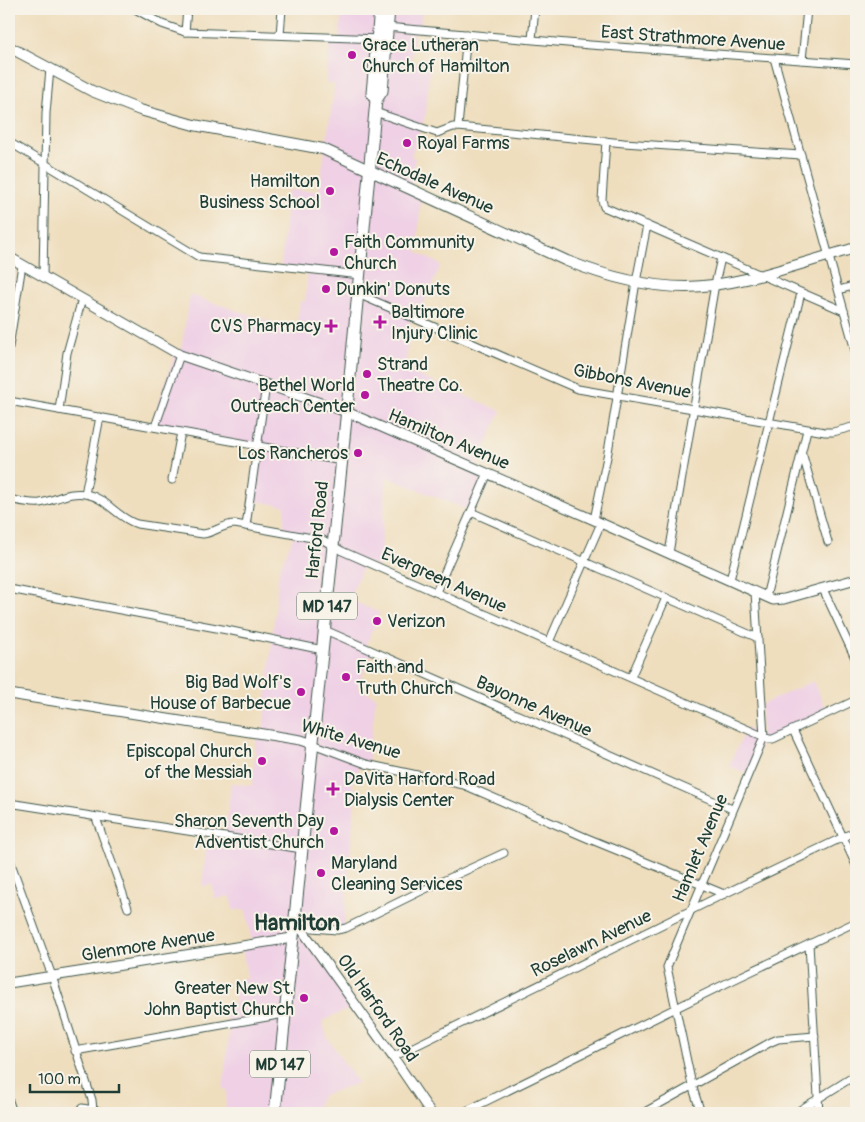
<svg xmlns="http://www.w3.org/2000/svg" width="865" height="1122" font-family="Pangolin,sans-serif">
	<rect width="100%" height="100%" fill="#f7f3e8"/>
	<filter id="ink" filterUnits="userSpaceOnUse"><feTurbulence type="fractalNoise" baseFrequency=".02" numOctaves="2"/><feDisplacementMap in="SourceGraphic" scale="10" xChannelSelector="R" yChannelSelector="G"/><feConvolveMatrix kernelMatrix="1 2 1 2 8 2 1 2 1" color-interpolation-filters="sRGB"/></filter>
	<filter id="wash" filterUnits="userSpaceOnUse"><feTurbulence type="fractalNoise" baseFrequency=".0096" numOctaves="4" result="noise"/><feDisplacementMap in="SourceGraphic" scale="20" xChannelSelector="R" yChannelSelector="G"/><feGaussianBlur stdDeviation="1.12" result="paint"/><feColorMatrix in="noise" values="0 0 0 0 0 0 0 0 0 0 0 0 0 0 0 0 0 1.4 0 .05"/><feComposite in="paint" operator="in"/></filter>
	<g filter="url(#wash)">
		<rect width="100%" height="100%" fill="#efdebe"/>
		<!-- built -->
		<g fill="#efd0e5">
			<path d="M342,9H422L420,29H414L411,62L430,64L426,113L411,156L415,158L411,191L421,196L417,252L441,265L417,319L411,317L405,370L501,411L476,468L488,473L471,511L387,477L379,567L365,562L349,599L380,613L365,647L373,651L357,688L376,697L368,764L361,762L352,786L356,788L344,928L301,926L358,1005L322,1021L328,1039L358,1083L323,1095L313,1113H225L227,1090L223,1089L230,1024H227L225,1005L236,1003L232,981L247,978L242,947L252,945L246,910H233L231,896L215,899L212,884L202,887L208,833L225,836L231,783L252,786L257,733H263L279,570L294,535L283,533L285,506L250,500L258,445L151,426L175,354L180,356L190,295L296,330L300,301L305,302L308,269L281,266L288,190L319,191L335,84L326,83L330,41H339Z"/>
			<path d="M813,681L828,713L760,745L748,774L729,766L746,728L762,735L761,705Z"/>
		</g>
	</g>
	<g filter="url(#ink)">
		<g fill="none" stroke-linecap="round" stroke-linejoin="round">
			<defs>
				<g id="minor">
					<path d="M135,9L162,24L185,32L381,39"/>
					<path d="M386,27L590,45L856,64"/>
					<path d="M185,32L187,9"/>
					<path d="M280,35L282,9"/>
					<path d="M532,39L535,9"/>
					<path d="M774,58L856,354"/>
					<path d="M802,60L807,9"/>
					<path d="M375,112L437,133L453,127H458L624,143L801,155"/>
					<path d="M458,127L467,34"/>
					<path d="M606,141L602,200L604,207L844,311"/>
					<path d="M9,142L199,257L360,275"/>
					<path d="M43,277L46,113L50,69"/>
					<path d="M839,290L856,285"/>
					<path d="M358,294L578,389L825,432H833L856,426"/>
					<path d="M9,347L22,265"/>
					<path d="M9,401L342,461"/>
					<path d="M59,410L67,353L82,299"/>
					<path d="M155,427L180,355"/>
					<path d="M803,456L828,542"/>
					<path d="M172,480L181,432"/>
					<path d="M85,494L100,417"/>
					<path d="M9,499C19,501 30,504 40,503C56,500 69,491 86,494C107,498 117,518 137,524L203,534C214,533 223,524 235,524L323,540L342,551L769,739H773L856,700"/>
					<path d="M471,512L758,638"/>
					<path d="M594,520L608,452L636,282L647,225"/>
					<path d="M246,526L266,385"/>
					<path d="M669,553L715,284L721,258"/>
					<path d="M730,580L801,293"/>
					<path d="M9,589L227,630L323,650"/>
					<path d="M823,589L856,660"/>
					<path d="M436,592L488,473"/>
					<path d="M766,597L807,430"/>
					<path d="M325,630L732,809"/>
					<path d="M549,642L601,523"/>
					<path d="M631,677L666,598"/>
					<path d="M793,730L856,865"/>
					<path d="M313,744L366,764L464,785L587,838L724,894"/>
					<path d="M9,803L302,849"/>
					<path d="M96,818L128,908"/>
					<path d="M9,858L52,976L92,1100L93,1110"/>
					<path d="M300,927L337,930L346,928L421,891L504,853"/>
					<path d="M809,944L819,1113"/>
					<path d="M75,1051L284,1014"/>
					<path d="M393,1057L724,894L856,831"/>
					<path d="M9,1101L13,1113"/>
					<path d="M82,1108L109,1113"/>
					<path d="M462,1113L733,980L856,922"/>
					<path d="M643,1113L771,1042L778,1039L815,1036"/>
					<path d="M701,1113L692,1085L667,967L764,737L755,592"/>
					<path d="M795,1113L856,1075"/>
				</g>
				<g id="tertiary">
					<path d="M9,257L180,355L347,412L594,520L773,600L784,599L856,579"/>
					<path d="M9,694L301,740L313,744"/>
					<path d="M294,925L300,927L393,1057L431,1113"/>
					<path d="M9,983L292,938"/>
				</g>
				<path id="secondary" d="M9,47L92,91L140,110L194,125L323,149L567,261C605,276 644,287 686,287C744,286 801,262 856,248"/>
				<g id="primary">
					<path d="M376,100L372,93L380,9"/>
					<path d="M275,1113L346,419L376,100L382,91L389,9"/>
				</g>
			</defs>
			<!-- minor casing -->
			<use href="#minor" stroke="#3e5549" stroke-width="9"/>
			<!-- tertiary casing -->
			<use href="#tertiary" stroke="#3e5549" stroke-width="11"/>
			<!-- secondary casing -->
			<use href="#secondary" stroke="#3e5549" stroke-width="12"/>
			<!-- primary casing -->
			<use href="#primary" stroke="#3e5549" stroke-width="13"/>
			<!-- minor -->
			<use href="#minor" stroke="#fff" stroke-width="7"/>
			<!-- tertiary -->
			<use href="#tertiary" stroke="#fff" stroke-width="9"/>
			<!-- secondary -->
			<use href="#secondary" stroke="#fff" stroke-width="10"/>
			<!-- primary -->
			<use href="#primary" stroke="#fff" stroke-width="11"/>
		</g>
	</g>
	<!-- markers -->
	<g fill="#b5179e" stroke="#f7f3e8" stroke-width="2">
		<circle cx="352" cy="55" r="5"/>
		<circle cx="407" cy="143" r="5"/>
		<circle cx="330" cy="191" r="5"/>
		<circle cx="334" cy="252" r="5"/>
		<circle cx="326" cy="289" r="5"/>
		<path d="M377.5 314.5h5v5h5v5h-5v5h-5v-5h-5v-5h5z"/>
		<path d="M328.5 318.5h5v5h5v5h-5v5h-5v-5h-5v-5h5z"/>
		<circle cx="367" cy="374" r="5"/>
		<circle cx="365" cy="395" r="5"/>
		<circle cx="358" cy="453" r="5"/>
		<circle cx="377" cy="621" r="5"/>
		<circle cx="346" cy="677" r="5"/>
		<circle cx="301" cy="692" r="5"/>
		<circle cx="262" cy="761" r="5"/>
		<path d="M330.5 781.5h5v5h5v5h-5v5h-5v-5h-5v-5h5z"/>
		<circle cx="334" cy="831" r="5"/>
		<circle cx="321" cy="873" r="5"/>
		<circle cx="304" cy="998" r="5"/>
	</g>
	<g text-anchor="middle" stroke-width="4" stroke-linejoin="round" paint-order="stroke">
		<!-- shield labels -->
		<g fill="#f7f3e8" stroke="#60746a" stroke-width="1">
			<rect x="297" y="592.5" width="60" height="27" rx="4"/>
			<rect x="250" y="1050.5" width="60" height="27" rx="4"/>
		</g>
		<g font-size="16" font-weight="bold" fill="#1f3d34">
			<text x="327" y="612">MD 147</text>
			<text x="280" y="1070">MD 147</text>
		</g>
		<!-- street labels -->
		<g font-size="18" fill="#1f3d34" stroke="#f7f3e8">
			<text transform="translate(693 38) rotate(4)" y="6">East Strathmore Avenue</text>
			<text transform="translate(435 183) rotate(24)" y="6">Echodale Avenue</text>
			<text transform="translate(632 381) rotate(11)" y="6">Gibbons Avenue</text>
			<text transform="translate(449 439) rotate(23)" y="6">Hamilton Avenue</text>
			<text transform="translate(317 530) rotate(-84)" y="6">Harford Road</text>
			<text transform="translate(444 580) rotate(24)" y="6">Evergreen Avenue</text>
			<text transform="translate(534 706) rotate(24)" y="6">Bayonne Avenue</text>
			<text transform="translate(351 739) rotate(16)" y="6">White Avenue</text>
			<text transform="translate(700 848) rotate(-67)" y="6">Hamlet Avenue</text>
			<text transform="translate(591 943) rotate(-26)" y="6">Roselawn Avenue</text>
			<text transform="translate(148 945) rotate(-9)" y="6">Glenmore Avenue</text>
			<text transform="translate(378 1008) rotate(55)" y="6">Old Harford Road</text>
		</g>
		<!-- poi labels -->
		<g font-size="18" fill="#1f3d34" stroke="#f7f3e8" text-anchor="start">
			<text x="362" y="51">Grace Lutheran<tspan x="362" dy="21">Church of Hamilton</tspan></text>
			<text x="417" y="149">Royal Farms</text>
			<text x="320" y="187" text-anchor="end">Hamilton<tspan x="320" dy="21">Business School</tspan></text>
			<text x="344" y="248">Faith Community<tspan x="344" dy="21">Church</tspan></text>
			<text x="336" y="295">Dunkin' Donuts</text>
			<text x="391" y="318">Baltimore<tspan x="391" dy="21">Injury Clinic</tspan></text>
			<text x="321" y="332" text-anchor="end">CVS Pharmacy</text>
			<text x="377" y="370">Strand<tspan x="377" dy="21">Theatre Co.</tspan></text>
			<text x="355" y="391" text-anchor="end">Bethel World<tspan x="355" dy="21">Outreach Center</tspan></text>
			<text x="348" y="459" text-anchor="end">Los Rancheros</text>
			<text x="387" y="627">Verizon</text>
			<text x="356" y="673">Faith and<tspan x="356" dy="21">Truth Church</tspan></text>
			<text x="291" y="688" text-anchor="end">Big Bad Wolf's<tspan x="291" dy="21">House of Barbecue</tspan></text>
			<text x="252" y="757" text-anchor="end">Episcopal Church<tspan x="252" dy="21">of the Messiah</tspan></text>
			<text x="344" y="785">DaVita Harford Road<tspan x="344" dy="21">Dialysis Center</tspan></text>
			<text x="324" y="827" text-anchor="end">Sharon Seventh Day<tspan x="324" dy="21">Adventist Church</tspan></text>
			<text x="331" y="869">Maryland<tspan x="331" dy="21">Cleaning Services</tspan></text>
			<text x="294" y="994" text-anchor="end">Greater New St.<tspan x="294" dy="21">John Baptist Church</tspan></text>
		</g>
		<!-- district labels -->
		<g font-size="22" font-weight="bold" fill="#1f3d34" stroke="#f7f3e8">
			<text x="297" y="930">Hamilton</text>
		</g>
	</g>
	<!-- margin -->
	<rect width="865" height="1122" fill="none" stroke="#f7f3e8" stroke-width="30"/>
	<!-- scale -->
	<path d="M30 1084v8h89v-8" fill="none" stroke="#1f3d34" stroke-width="2.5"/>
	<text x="38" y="1084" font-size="15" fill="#1f3d34" stroke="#f7f3e8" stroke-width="4" paint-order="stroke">100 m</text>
</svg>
